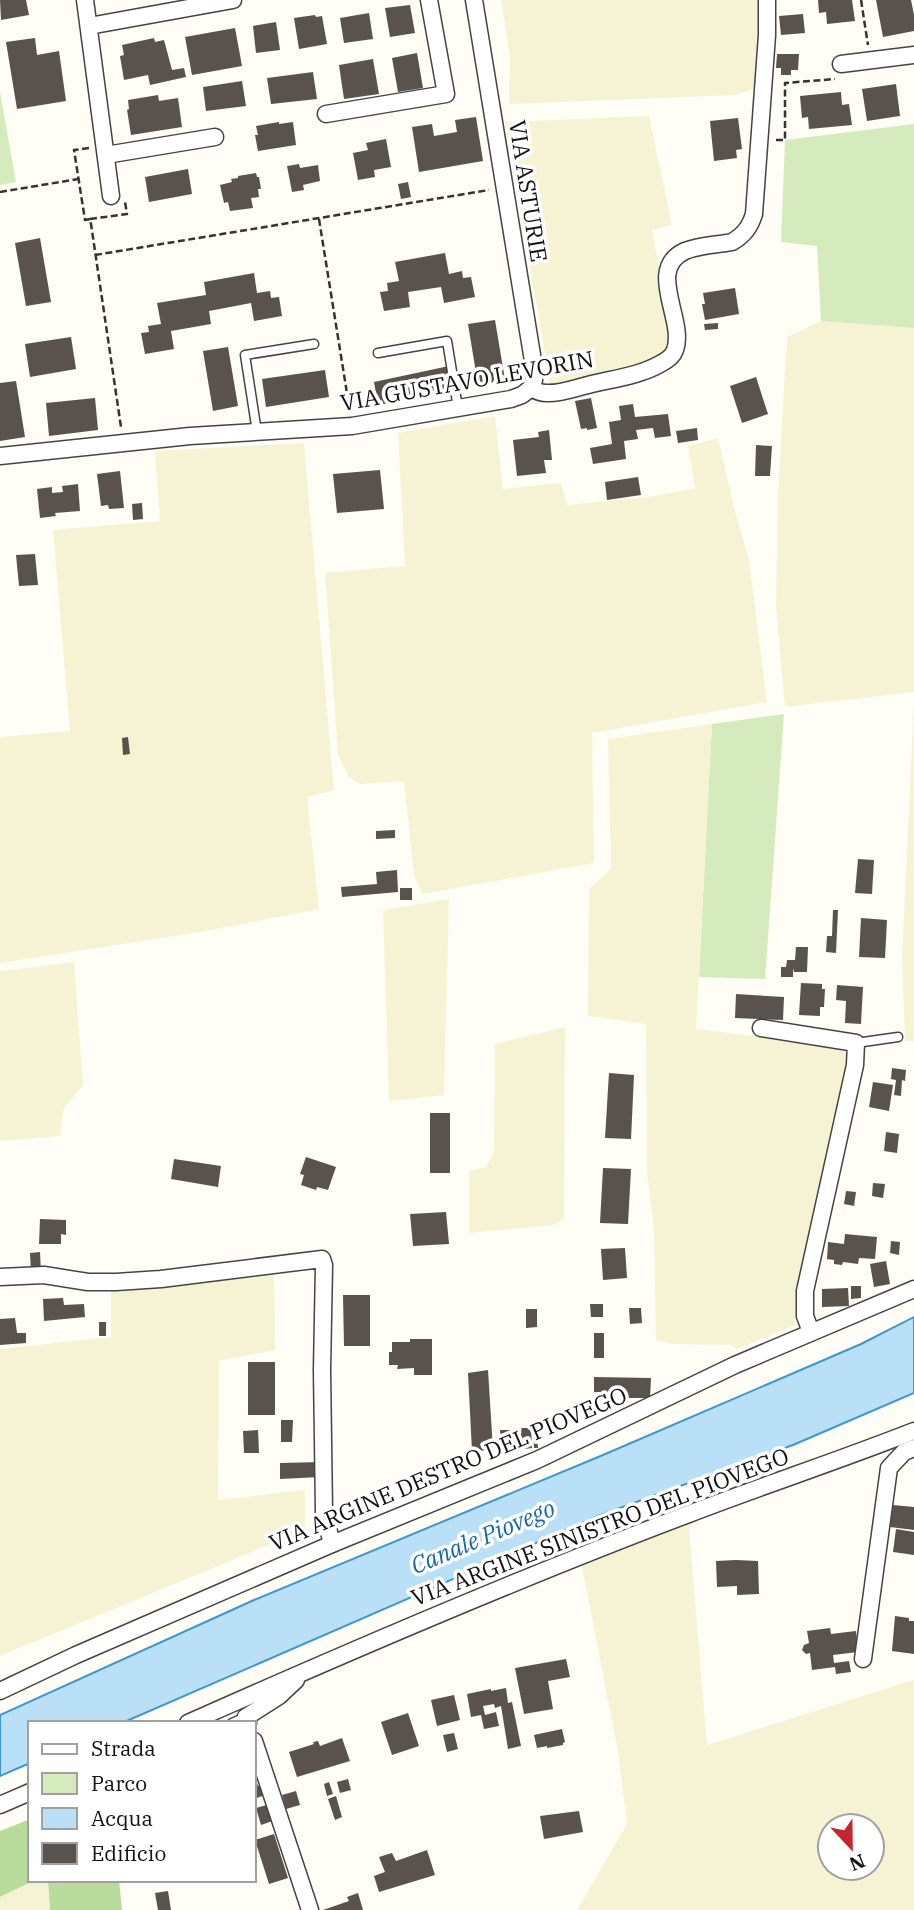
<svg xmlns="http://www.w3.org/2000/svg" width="914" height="1910" font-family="'IBM Plex Serif',serif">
	<rect width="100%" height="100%" fill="#fffdf5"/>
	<!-- farmland -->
	<g fill="#f6f3d4" fill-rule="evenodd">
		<path d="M501,0H757L761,15L757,88L734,95L509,104L510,58Z"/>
		<path d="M649,116L672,225L652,230L673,341L668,351L647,363L590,378L550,383L505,122Z"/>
		<path d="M821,321L914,328V692L785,707L776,607L778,491L787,337Z"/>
		<path d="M495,416L503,489L561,483L567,505L649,497L695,488L688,446L718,438L735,511L749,560L767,702L592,733L594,863L422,894L414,875L404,781L360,784L349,777L338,755L325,573L405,566L398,433Z"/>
		<path d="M304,443L334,790L307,797L319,909L200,932L0,963V737L70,731L53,530L160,521L155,451Z"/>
		<path d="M914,704V1041H905L902,958Z"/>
		<path d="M712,724L696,1029L835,1046L848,1055L797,1288L795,1325L737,1349L731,1345L672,1344L656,1340L654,1229L647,1172L646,1024L588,1016L589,889L611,869L608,739Z"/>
		<path d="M449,899L444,1095L389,1101L383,910Z"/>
		<path d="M74,962L83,1085L64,1108L60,1136L0,1141V971Z"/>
		<path d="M565,1027L564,1219L553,1225L469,1233V1171L486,1167L494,1151L495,1044Z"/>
		<path d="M274,1272L275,1350L219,1361L218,1500L305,1490V1530L0,1656V1349L111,1337V1290Z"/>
		<path d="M688,1516L707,1745L914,1680V1910H577L627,1824L618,1751L581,1562ZM830,1826H872V1868H830Z"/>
		<path d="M35,1880H48L50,1910H0V1897Z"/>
	</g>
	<!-- green -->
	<g fill="#d5ebbd">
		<path d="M0,92L16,182L0,185Z"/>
		<path d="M914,124V328L821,321L817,246L781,242L785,140Z"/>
		<path d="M784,714L765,979L699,977L712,724Z"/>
	</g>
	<!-- forest -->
	<g fill="#b9dc9c">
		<path d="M30,1819V1880H35L0,1897V1831Z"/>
		<path d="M48,1880H119L122,1910H50Z"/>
	</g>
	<!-- water -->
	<path fill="#b9e0f7" stroke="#3f96cf" stroke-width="2" d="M914,1317V1393L793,1445L598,1516L122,1723H30V1763L0,1776V1715L254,1600L603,1455L861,1344Z"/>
	<!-- building -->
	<g fill="#5a524d">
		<path d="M0,0H26L29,15L1,20Z"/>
		<path d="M818,0H852L855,21L827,24L826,12L819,13Z"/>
		<path d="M876,0H911L914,15V31L883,37Z"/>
		<path d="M410,5L415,33L390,37L385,8Z"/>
		<path d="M369,13L373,39L344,43L340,18Z"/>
		<path d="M803,14L805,33L781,35L779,16Z"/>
		<path d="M315,15L316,17L322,16L327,44L299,49L294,18Z"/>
		<path d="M276,22L280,50L256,53L253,26Z"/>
		<path d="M235,28L242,66L192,75L185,37Z"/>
		<path d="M35,38L37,55L59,51L66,101L17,109L6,42Z"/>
		<path d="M154,38L155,42L164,40L172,70L184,68L186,77L150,85L148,75L124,80L120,56L124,55L122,45Z"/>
		<path d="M417,53L423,88L398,92L392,58Z"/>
		<path d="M777,54H799L798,70H791V75H781V68H776Z"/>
		<path d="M373,59L379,94L344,99L339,65Z"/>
		<path d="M313,72L317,99L271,104L267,78Z"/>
		<path d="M242,81L246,106L206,111L203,87Z"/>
		<path d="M896,84L900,116L867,121L862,89Z"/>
		<path d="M841,92L842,105L849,104L852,125L809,129L808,117L802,118L800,96Z"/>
		<path d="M158,95L159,101L178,98L182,127L131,135L127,110L129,109L128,100Z"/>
		<path d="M476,117L483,161L419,172L412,127L432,124L434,136L457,132L455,120Z"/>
		<path d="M738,118L742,149L736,150L737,158L714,161L710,121Z"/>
		<path d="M279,122V124L293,122L296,145L258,151L255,135H258L256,126Z"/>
		<path d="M386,139L391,167L374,170L375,177L358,180L353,153L368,150L366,143Z"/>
		<path d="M299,164L300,168L318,165L320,181L303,185L304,190L292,192L287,166Z"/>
		<path d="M188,169L192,194L149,202L145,177Z"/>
		<path d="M256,173L257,177H259L261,189H258L259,197L251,198L253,208L230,211L228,202L224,203L220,185L232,182L231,179L238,178V176Z"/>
		<path d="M408,182L411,197L401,199L398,184Z"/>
		<path d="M40,238L51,302L26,306L15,243Z"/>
		<path d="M445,253L449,274L462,271L463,278L471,277L475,297L444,303L441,287L408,292L410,307L384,311L380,292L388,291L387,283L399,281L395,262Z"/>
		<path d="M254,273L257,293L270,291L271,298L279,297L282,316L254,321L251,303L209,311L211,324L171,331L174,349L145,354L141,333L149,332L148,326L161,324L157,303L206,295L204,282Z"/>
		<path d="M735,288L739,314L705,320L702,304H705L703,293Z"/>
		<path d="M495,320L505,380L478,385L468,324Z"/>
		<path d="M718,323V329L705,330L704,324Z"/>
		<path d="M71,337L76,369L30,377L25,344Z"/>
		<path d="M228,347L238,406L213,411L203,351Z"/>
		<path d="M449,366L454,391L378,405L374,382Z"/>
		<path d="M325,370L329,397L266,407L262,379Z"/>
		<path d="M756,377L768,414L742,423L730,386Z"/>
		<path d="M16,381L25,437L0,441V383Z"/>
		<path d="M95,398L98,430L49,436L46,403Z"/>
		<path d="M591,398L597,428L587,430V428L581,429L575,401Z"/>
		<path d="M633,404L635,417L668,414L671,436L655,438L653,428L636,430L638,439L624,441L626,459L593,464L590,448L612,444L609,422L621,420L619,406Z"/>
		<path d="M697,428L698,440L678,443L676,431Z"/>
		<path d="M549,430L552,460H544L546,473L517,476L513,440L539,437L538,432Z"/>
		<path d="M756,445L772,446L770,476H755Z"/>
		<path d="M380,470L384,509L337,513L333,474Z"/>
		<path d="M120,471L124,508L109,509L108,505L101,506L97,474Z"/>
		<path d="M638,477L641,495L607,500L605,482Z"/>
		<path d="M78,484L80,511L55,513L56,516L40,518L37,489L52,487V493L63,492L62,486Z"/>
		<path d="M142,503L143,519L133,520L132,504Z"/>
		<path d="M35,554L38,585L19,586L16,555Z"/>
		<path d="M128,737L130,754L123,755L122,738Z"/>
		<path d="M395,830V838L376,839V831Z"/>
		<path d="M858,859L874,860L872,894L855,893Z"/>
		<path d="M397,870L398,892L342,897L341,887L377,884L376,872Z"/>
		<rect x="400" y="888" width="12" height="12"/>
		<path d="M833,910H838L836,953L826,952L827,936H832Z"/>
		<path d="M861,918L887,920L885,958L859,957Z"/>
		<path d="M796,947H808L807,972H794L793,968V977H781V967H786L787,960H795Z"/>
		<path d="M801,983L822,984V989H825L824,1007H820V1016L799,1015Z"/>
		<path d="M837,985L863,987L861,1024L845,1023L846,1001L836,1000Z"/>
		<path d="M736,994L784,997L783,1020L735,1018Z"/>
		<path d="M892,1068L906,1070L905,1081L902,1080L901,1096L894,1095L896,1080L891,1079Z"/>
		<path d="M609,1073L634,1075L631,1139L605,1138Z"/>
		<path d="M873,1082L893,1085L889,1111L869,1107Z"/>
		<rect x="430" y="1113" width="20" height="60"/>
		<path d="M886,1132L899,1134L897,1153L884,1151Z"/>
		<path d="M306,1157L336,1167L328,1190L317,1187L316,1190L301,1185L304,1175L300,1174Z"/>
		<path d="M174,1159L221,1166L218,1187L171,1179Z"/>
		<path d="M603,1168L631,1169L628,1224L600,1223Z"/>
		<path d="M873,1183L885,1184L883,1198L872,1196Z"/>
		<path d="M846,1191L856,1192L854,1206L844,1204Z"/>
		<path d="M446,1212L449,1244L413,1246L410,1214Z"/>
		<path d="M40,1219L66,1220V1235L61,1234V1244H39Z"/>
		<path d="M845,1234L877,1237L875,1259L859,1258L858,1264L843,1262L842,1265L834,1264V1260L827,1259L828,1242L844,1244Z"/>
		<path d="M891,1241L900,1242L899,1255L890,1253Z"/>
		<path d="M625,1248L627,1278L603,1280L601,1249Z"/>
		<path d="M40,1252L41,1273H31L30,1253Z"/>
		<path d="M886,1261L890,1284L874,1287L870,1264Z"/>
		<path d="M851,1286H861V1298L851,1299Z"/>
		<path d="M848,1288L849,1306L822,1307V1289Z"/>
		<path d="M343,1295H370V1346H344Z"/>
		<path d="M63,1298L64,1305L84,1304L85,1317L44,1321L43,1299Z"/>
		<path d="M590,1304H603V1317H591Z"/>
		<path d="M629,1308H641L642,1323L630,1324Z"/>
		<path d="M526,1309H537V1327L526,1328Z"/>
		<path d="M15,1318L17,1333H26V1343L0,1345V1319Z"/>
		<rect x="99" y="1322" width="7" height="14"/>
		<rect x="594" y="1333" width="10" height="25"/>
		<path d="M410,1339H432V1375H414V1368L397,1369L398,1365H389V1352H392V1342H410Z"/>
		<rect x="248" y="1362" width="27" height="53"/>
		<path d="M488,1370L493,1450L472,1451L468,1373Z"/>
		<path d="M594,1377L651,1378L650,1398H621V1393L594,1392Z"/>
		<path d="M281,1420H293L292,1442H281Z"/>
		<path d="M533,1427H536L538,1448H534Z"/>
		<path d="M521,1428H531L532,1448L524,1449L523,1447L502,1450L500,1430H522Z"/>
		<path d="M258,1430L259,1453H244L243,1431Z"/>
		<path d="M321,1462V1477L280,1479V1463Z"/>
		<path d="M893,1505L914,1507V1530L890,1527Z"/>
		<path d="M896,1529L914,1532V1555L893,1552Z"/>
		<path d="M736,1560L758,1561L759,1594L737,1595V1586L717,1587L716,1561Z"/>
		<path d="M895,1616L909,1618V1621H914V1654L892,1651Z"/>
		<path d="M830,1628L831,1634L856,1631L858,1652L833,1655L834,1663L849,1661L851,1672L836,1674L835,1667L812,1670L810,1653L806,1654L802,1650L804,1645L809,1643L807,1631Z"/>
		<path d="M566,1659L570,1677L548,1681L553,1709L524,1714L515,1668Z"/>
		<path d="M506,1688L508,1703L512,1702L521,1746L508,1749L501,1706L495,1708L494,1704L483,1706L485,1715L496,1712L499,1726L484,1729L481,1715L471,1717L467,1694L491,1689V1691Z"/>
		<path d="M454,1695L460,1720L437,1726L431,1700Z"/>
		<path d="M408,1713L419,1746L392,1755L381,1722Z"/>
		<path d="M562,1729L565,1742L563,1743V1745L547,1748V1746L537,1748L534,1735Z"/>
		<path d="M454,1733L458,1749L447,1752L443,1735Z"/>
		<path d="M342,1738L350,1761L297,1777L289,1752L314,1744L313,1742L318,1741L320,1746Z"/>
		<path d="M254,1774L258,1786L264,1784L268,1794L254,1799Z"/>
		<path d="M348,1779L351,1790L340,1793L337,1782Z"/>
		<path d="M329,1782L333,1794L327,1796L324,1784Z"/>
		<path d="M296,1791L300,1805L286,1809L282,1795Z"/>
		<path d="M336,1796L342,1817L335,1820L328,1799Z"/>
		<path d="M270,1804L275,1820L261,1825L256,1808Z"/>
		<path d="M579,1811L583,1832L544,1839L540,1816Z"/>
		<path d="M274,1834L288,1878L269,1884L255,1840Z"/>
		<path d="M427,1850L435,1875L379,1892L374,1876L385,1872L379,1857L392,1853L396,1861Z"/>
		<path d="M168,1891L171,1910H158L155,1893Z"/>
		<path d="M358,1893L363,1910H323L349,1901L347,1897Z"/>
	</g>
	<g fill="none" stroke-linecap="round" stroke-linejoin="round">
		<defs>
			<g id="service">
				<path d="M378,353L447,341L458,408"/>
				<path d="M257,432L245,355L314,344"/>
				<path d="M856,1043L898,1037"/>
				<path d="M232,1723L246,1717"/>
			</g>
			<g id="minor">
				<path d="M85,0L111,196"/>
				<path d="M474,0L533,361L534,380L531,388"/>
				<path d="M89,26L233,0"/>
				<path d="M841,64L914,55"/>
				<path d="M326,114L446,94L429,0"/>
				<path d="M106,155L215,137"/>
				<path d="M531,388C536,391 540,393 546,393C560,394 575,388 588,385C611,379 639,376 660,364C666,361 673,356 675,350C686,320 645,269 685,251C699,245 717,245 732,242C744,235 750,227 754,214L767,35V0"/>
				<path d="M0,456L190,436L352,426L511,399L522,395L531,388"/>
				<path d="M761,1028L856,1043L855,1065L805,1291V1316L811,1332"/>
				<path d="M0,1277L44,1275L88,1282H116L161,1279L322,1259L324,1265L322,1370L324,1512L332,1544"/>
				<path d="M863,1659L889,1468L904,1452L914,1448"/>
				<path d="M0,1691L76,1655L332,1544L537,1460L735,1365L914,1289"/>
				<path d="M188,1723C352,1650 517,1579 686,1515C761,1486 838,1461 914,1431"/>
				<path d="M248,1723L246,1717L279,1696L296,1680"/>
				<path d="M254,1741L310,1910"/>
				<path d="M0,1805L30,1792"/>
			</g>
		</defs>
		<!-- service casing -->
		<use href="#service" stroke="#444" stroke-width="11"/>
		<!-- minor casing -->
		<use href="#minor" stroke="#444" stroke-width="19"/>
		<!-- path -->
		<g stroke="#333" stroke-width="2.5" stroke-dasharray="7 3.5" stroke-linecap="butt">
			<path d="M861,0L868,45"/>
			<path d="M776,140H785V83L835,79"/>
			<path d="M89,148L74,150L85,220L90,219L91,224L121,427"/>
			<path d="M0,192L78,179"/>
			<path d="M90,219L127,214L125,202"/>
			<path d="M319,219L350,412"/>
			<path d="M95,255L489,190"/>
		</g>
		<!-- service -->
		<use href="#service" stroke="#fff" stroke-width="8"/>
		<!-- minor -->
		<use href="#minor" stroke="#fff" stroke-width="16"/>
	</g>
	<g text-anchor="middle" stroke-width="7" stroke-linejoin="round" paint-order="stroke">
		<!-- street labels -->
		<g font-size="23" fill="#111" stroke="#fff">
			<text transform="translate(528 191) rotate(81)" y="8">VIA ASTURIE</text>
			<text transform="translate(467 381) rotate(-10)" y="8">VIA GUSTAVO LEVORIN</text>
			<text transform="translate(448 1469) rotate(-23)" y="8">VIA ARGINE DESTRO DEL PIOVEGO</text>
			<text transform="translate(600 1527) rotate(-21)" y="8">VIA ARGINE SINISTRO DEL PIOVEGO</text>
		</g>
		<!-- water labels -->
		<g font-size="24" font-style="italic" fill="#1768a6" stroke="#fff">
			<text transform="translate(483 1537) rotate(-23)" y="8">Canale Piovego</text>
		</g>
	</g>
	<!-- legend -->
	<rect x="28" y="1721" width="228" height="161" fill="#ffffff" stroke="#a0a0a0" stroke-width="2"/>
	<rect x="42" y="1744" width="35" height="10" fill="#ffffff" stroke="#a0a0a0" stroke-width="2"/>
	<text x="91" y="1756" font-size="21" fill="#111111">Strada</text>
	<rect x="42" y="1773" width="35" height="21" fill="#d5ebbd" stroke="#a0a0a0" stroke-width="2"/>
	<text x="91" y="1791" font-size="21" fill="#111111">Parco</text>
	<rect x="42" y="1808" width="35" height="21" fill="#b9e0f7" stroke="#a0a0a0" stroke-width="2"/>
	<text x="91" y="1826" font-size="21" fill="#111111">Acqua</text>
	<rect x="42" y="1843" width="35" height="21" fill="#5a524d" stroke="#a0a0a0" stroke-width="2"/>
	<text x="91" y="1861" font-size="21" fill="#111111">Edificio</text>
	<!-- north arrow -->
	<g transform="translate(851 1847) rotate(158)"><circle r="33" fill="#ffffff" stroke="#a0a0a0" stroke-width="2"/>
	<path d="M0-5L12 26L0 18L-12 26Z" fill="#c4262e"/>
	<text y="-10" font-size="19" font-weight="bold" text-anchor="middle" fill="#111111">N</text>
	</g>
</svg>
